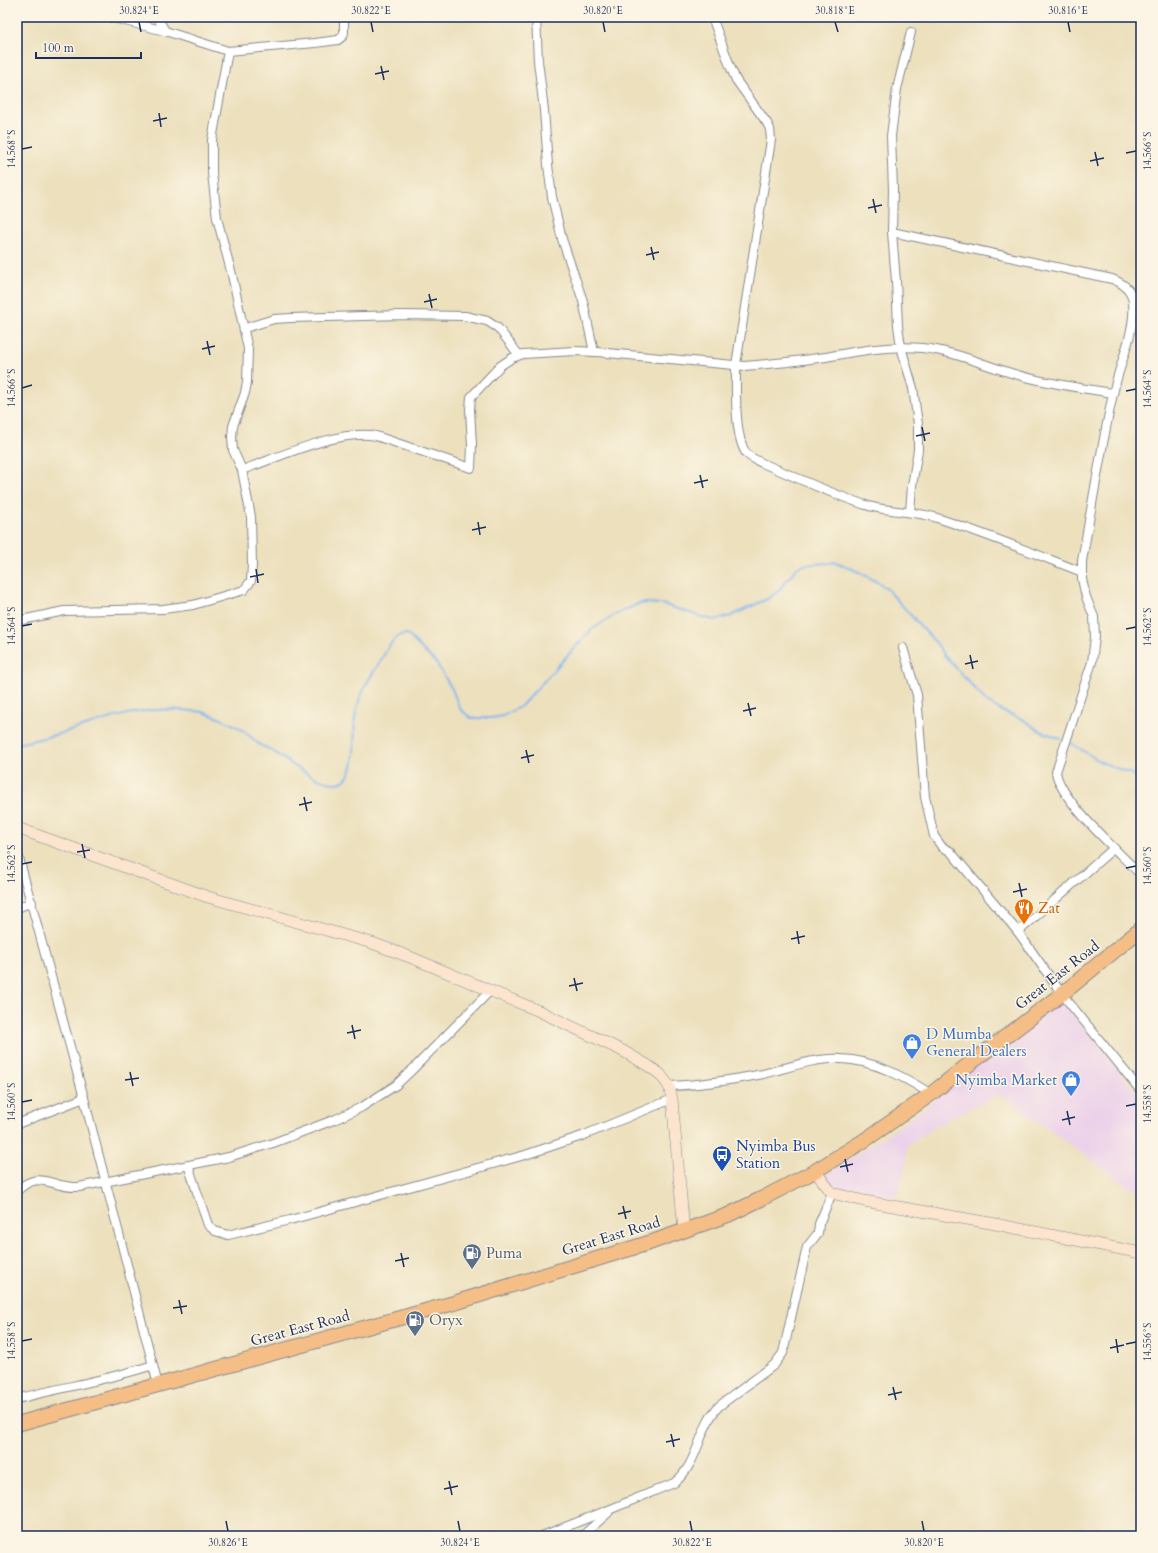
<svg xmlns="http://www.w3.org/2000/svg" width="1158" height="1553" font-family="Cardo,serif">
	<rect width="100%" height="100%" fill="#fcf5e5"/>
	<filter id="ink" filterUnits="userSpaceOnUse"><feTurbulence type="fractalNoise" baseFrequency=".025" numOctaves="2"/><feDisplacementMap in="SourceGraphic" scale="8" xChannelSelector="R" yChannelSelector="G"/><feConvolveMatrix kernelMatrix="1 2 1 2 8 2 1 2 1" color-interpolation-filters="sRGB"/></filter>
	<filter id="wash" filterUnits="userSpaceOnUse"><feTurbulence type="fractalNoise" baseFrequency=".012" numOctaves="4" result="noise"/><feDisplacementMap in="SourceGraphic" scale="16" xChannelSelector="R" yChannelSelector="G"/><feGaussianBlur stdDeviation="0.9" result="paint"/><feColorMatrix in="noise" values="0 0 0 0 0 0 0 0 0 0 0 0 0 0 0 0 0 1.4 0 .05"/><feComposite in="paint" operator="in"/></filter>
	<g filter="url(#wash)">
		<rect width="100%" height="100%" fill="#ece0bd"/>
		<!-- built -->
		<path fill="#ecd1ea" d="M1061,998L1141,1099V1189L1130,1188L1000,1094L948,1119L907,1145L906,1164L896,1197L866,1198L834,1192L824,1176L904,1124Z"/>
		<g fill="none" stroke-linecap="round" stroke-linejoin="round">
			<!-- stream -->
			<g stroke="#82b6f0" stroke-width="2">
				<path d="M1071,743L1101,762L1141,778"/>
				<path d="M17,744C31,741 45,738 58,734C102,722 135,706 182,710C189,711 197,711 203,712C214,716 229,721 239,728C247,732 253,740 260,745C265,747 270,749 274,752C287,761 324,789 341,782C359,775 353,733 355,718C357,704 362,690 370,678C373,672 378,666 381,660C387,650 393,634 407,634L437,664L452,689L460,709L471,718H491L503,716L521,706L591,630L615,615L638,604L643,603L662,604L702,617L714,620L731,616L769,598L778,591L797,568L802,565L830,563L836,562L859,572L881,584L887,589L937,644L944,655L987,702L1002,711L1024,720L1038,730L1061,739"/>
			</g>
		</g>
	</g>
	<g filter="url(#ink)">
		<g fill="none" stroke-linecap="round" stroke-linejoin="round">
			<defs>
				<g id="street">
					<path d="M109,17L165,31L228,51L315,43L338,40L343,36L344,33V17"/>
					<path d="M157,17L165,31"/>
					<path d="M536,17L538,61L544,110L548,165L552,197L562,239L583,301L594,352"/>
					<path d="M712,17L730,66L736,80L767,123L770,129L771,140L736,365C736,386 734,436 746,453C750,458 757,460 762,463C796,477 833,495 869,506C890,512 913,511 934,517C984,533 1033,553 1082,572"/>
					<path d="M228,51L212,140V173L217,218L232,275L248,349L247,382L245,393L233,426L232,437L233,450L242,470"/>
					<path d="M892,232L1112,279C1123,283 1132,290 1133,302C1136,331 1119,365 1113,394C1101,449 1092,505 1082,561V579L1086,597L1094,617L1095,637L1092,662L1056,772C1060,801 1120,853 1141,875"/>
					<path d="M245,328L274,319L291,318L401,315L465,316L487,321L498,328L519,355"/>
					<path d="M910,512L912,486L918,450V424L913,388L901,347L898,326L896,281L892,232L893,190L891,136L897,89L911,32"/>
					<path d="M17,621L64,611L163,609L193,605L244,590L251,581L252,565L251,517L242,470C277,458 341,428 376,436L471,468L472,445L470,409L471,397L500,366L512,358L523,354L575,351L597,352L744,366C771,364 799,361 826,357C858,351 889,345 922,348C955,351 986,366 1018,375C1049,384 1081,388 1113,393"/>
					<path d="M903,648L917,695L925,797L934,836L942,847L950,851L1018,932"/>
					<path d="M1114,848L1018,932L1062,994L1141,1091"/>
					<path d="M17,851L84,1098L158,1385"/>
					<path d="M17,908L32,902"/>
					<path d="M669,1086C701,1085 732,1080 763,1074C787,1068 817,1057 841,1059C874,1060 904,1077 931,1094"/>
					<path d="M17,1124L84,1098"/>
					<path d="M188,1165L208,1225L215,1231L228,1235L290,1220L525,1155L582,1136L672,1099"/>
					<path d="M17,1191C41,1168 51,1189 79,1187L229,1157L273,1143L336,1119L362,1107L396,1085L414,1068L491,990"/>
					<path d="M17,1399C62,1387 108,1380 153,1365"/>
					<path d="M542,1536L611,1509L674,1483C699,1464 698,1428 719,1406L774,1365L783,1353L807,1247L818,1233L819,1224L832,1193"/>
					<path d="M582,1536L608,1513"/>
				</g>
				<g id="secondary">
					<path d="M17,828L208,897L372,943L410,957L539,1011L623,1051L647,1065L660,1074L669,1086L672,1099L684,1231"/>
					<path d="M815,1171L832,1193L864,1201L990,1223L1141,1253"/>
				</g>
				<path id="highway" d="M17,1424L454,1303L652,1242L728,1215L761,1199L815,1171L862,1142L894,1120L931,1094L964,1068L1062,994L1141,929"/>
			</defs>
			<!-- street casing -->
			<use href="#street" stroke="#84888e" stroke-width="10"/>
			<!-- secondary casing -->
			<use href="#secondary" stroke="#84888e" stroke-width="12"/>
			<!-- highway casing -->
			<use href="#highway" stroke="#84888e" stroke-width="16"/>
			<!-- street -->
			<use href="#street" stroke="#fff" stroke-width="8"/>
			<!-- secondary -->
			<use href="#secondary" stroke="#fbe5cf" stroke-width="11"/>
			<!-- highway -->
			<use href="#highway" stroke="#f6be87" stroke-width="14"/>
		</g>
	</g>
	<!-- ticks -->
	<path fill="none" stroke="#1b2f5e" stroke-width="1.5" d="M139,22L141,32M371,22L373,32M603,22L605,32M835,22L838,32M1068,22L1070,32M381,66L384,80M375,74L389,71M159,113L161,127M153,121L167,118M22,149L32,147M1095,152L1098,166M1126,153L1136,151M1090,161L1104,158M873,199L876,213M868,208L882,205M651,247L654,260M646,255L659,252M429,294L432,308M424,302L437,299M207,341L210,355M202,349L215,346M22,388L32,385M1126,391L1136,389M922,427L925,441M916,436L930,433M700,475L703,488M694,483L708,480M478,522L480,535M472,530L486,527M256,569L258,583M250,577L264,574M22,626L32,624M1126,629L1136,627M970,655L973,669M965,664L978,661M748,703L751,716M743,711L756,708M526,750L529,763M521,758L534,755M304,797L307,811M299,805L312,802M82,844L85,858M77,852L90,850M22,864L32,862M1126,868L1136,866M1019,883L1022,897M1013,892L1027,889M797,931L799,944M791,939L805,936M574,978L577,991M569,986L583,983M352,1025L355,1039M347,1033L361,1030M130,1072L133,1086M125,1080L139,1078M22,1102L32,1100M1126,1106L1136,1104M1067,1111L1070,1125M1062,1120L1075,1117M845,1159L848,1172M840,1167L853,1164M623,1206L626,1219M618,1214L631,1211M401,1253L404,1267M395,1261L409,1258M179,1300L182,1314M173,1308L187,1306M1116,1339L1118,1353M22,1341L32,1339M1126,1344L1136,1342M1110,1348L1124,1345M893,1387L896,1400M888,1395L902,1392M671,1434L674,1447M666,1442L680,1439M449,1481L452,1495M444,1489L458,1486M226,1521L228,1531M458,1521L460,1531M690,1521L692,1531M922,1521L924,1531"/>
	<!-- icons -->
	<defs>
		<symbol id="restaurant-pin" viewBox="-11 -11 22 30"><path d="M0 17L-7.5 6A9.5 9.5 0 1 1 7.5 6Z" fill="#e8710a" stroke="#fcf5e5"/><path d="M-5-6h1v4h1v-4h1v4h1v-4h1v5L-1.5 .5V6h-2V.5L-5-1ZM5-6V6H3V1.5H1.5Q1.5-4 5-6Z" fill="#fff"/></symbol>
		<symbol id="shop-pin" viewBox="-11 -11 22 30"><path d="M0 17L-7.5 6A9.5 9.5 0 1 1 7.5 6Z" fill="#3f7fe0" stroke="#fcf5e5"/><path d="M-5-2.5h2.3a2.7 3.5 0 0 1 5.4 0H5L5.5 6h-11ZM-1.5-2.5h3a1.5 2.3 0 0 0-3 0Z" fill="#fff"/></symbol>
		<symbol id="bus-pin" viewBox="-11 -11 22 30"><path d="M0 17L-7.5 6A9.5 9.5 0 1 1 7.5 6Z" fill="#1a4fb4" stroke="#fcf5e5"/><path d="M-5-6H5V4H4V6H2V4H-2V6H-4V4H-5ZM-3.5-4V0h7V-4ZM-3.5 1.2v1.5H-2V1.2ZM2 1.2v1.5H3.5V1.2Z" fill="#fff"/></symbol>
		<symbol id="fuel-pin" viewBox="-11 -11 22 30"><path d="M0 17L-7.5 6A9.5 9.5 0 1 1 7.5 6Z" fill="#5c6f8a" stroke="#fcf5e5"/><path d="M-5.5-6h7V0h2V4h1.3V-2.5L3-4.5l.8-.8L6-3V5H2.5V1h-1V6h-7ZM-4.2-4.7v3.2H.2V-4.7Z" fill="#fff"/></symbol>
	</defs>
	<g fill-rule="evenodd">
		<use href="#restaurant-pin" x="1013" y="897" width="22" height="30"/>
		<use href="#shop-pin" x="901" y="1032" width="22" height="30"/>
		<use href="#shop-pin" x="1060" y="1069" width="22" height="30"/>
		<use href="#bus-pin" x="711" y="1144" width="22" height="30"/>
		<use href="#fuel-pin" x="461" y="1242" width="22" height="30"/>
		<use href="#fuel-pin" x="404" y="1309" width="22" height="30"/>
	</g>
	<g text-anchor="middle" stroke-width="3" stroke-linejoin="round" paint-order="stroke">
		<!-- food labels -->
		<g font-size="15" fill="#c56008" stroke="#fcf5e5" text-anchor="start">
			<text x="1038" y="913">Zat</text>
		</g>
		<!-- street labels -->
		<g font-size="15" fill="#1b2f5e" stroke="#fcf5e5">
			<text transform="translate(1057 975) rotate(-38)" y="5">Great East Road</text>
			<text transform="translate(611 1236) rotate(-17)" y="5">Great East Road</text>
			<text transform="translate(300 1328) rotate(-15)" y="5">Great East Road</text>
		</g>
		<!-- shop labels -->
		<g font-size="15" fill="#366cbe" stroke="#fcf5e5" text-anchor="start">
			<text x="926" y="1039">D Mumba<tspan x="926" dy="17">General Dealers</tspan></text>
			<text x="1057" y="1085" text-anchor="end">Nyimba Market</text>
		</g>
		<!-- transit labels -->
		<g font-size="15" fill="#164399" stroke="#fcf5e5" text-anchor="start">
			<text x="736" y="1151">Nyimba Bus<tspan x="736" dy="17">Station</tspan></text>
		</g>
		<!-- service labels -->
		<g font-size="15" fill="#4e5e75" stroke="#fcf5e5" text-anchor="start">
			<text x="486" y="1258">Puma</text>
			<text x="429" y="1325">Oryx</text>
		</g>
	</g>
	<!-- margin -->
	<rect width="1158" height="1553" fill="none" stroke="#fcf5e5" stroke-width="44"/>
	<!-- scale -->
	<path d="M36 52v6h105v-6" fill="none" stroke="#1b2f5e" stroke-width="2"/>
	<text x="42" y="52" font-size="12" fill="#1b2f5e" stroke="#fcf5e5" stroke-width="3" paint-order="stroke">100 m</text>
	<rect x="22" y="22" width="1114" height="1509" fill="none" stroke="#1b2f5e" stroke-width="1.5"/>
	<g font-size="10" text-anchor="middle" fill="#1b2f5e">
		<text x="139" y="14">30.824°E</text>
		<text x="371" y="14">30.822°E</text>
		<text x="603" y="14">30.820°E</text>
		<text x="835" y="14">30.818°E</text>
		<text x="1068" y="14">30.816°E</text>
		<text transform="translate(11 149) rotate(-90)" y="4">14.568°S</text>
		<text transform="translate(1147 151) rotate(-90)" y="4">14.566°S</text>
		<text transform="translate(11 388) rotate(-90)" y="4">14.566°S</text>
		<text transform="translate(1147 389) rotate(-90)" y="4">14.564°S</text>
		<text transform="translate(11 626) rotate(-90)" y="4">14.564°S</text>
		<text transform="translate(1147 627) rotate(-90)" y="4">14.562°S</text>
		<text transform="translate(11 864) rotate(-90)" y="4">14.562°S</text>
		<text transform="translate(1147 866) rotate(-90)" y="4">14.560°S</text>
		<text transform="translate(11 1102) rotate(-90)" y="4">14.560°S</text>
		<text transform="translate(1147 1104) rotate(-90)" y="4">14.558°S</text>
		<text transform="translate(11 1341) rotate(-90)" y="4">14.558°S</text>
		<text transform="translate(1147 1342) rotate(-90)" y="4">14.556°S</text>
		<text x="228" y="1546">30.826°E</text>
		<text x="460" y="1546">30.824°E</text>
		<text x="692" y="1546">30.822°E</text>
		<text x="924" y="1546">30.820°E</text>
	</g>
</svg>
